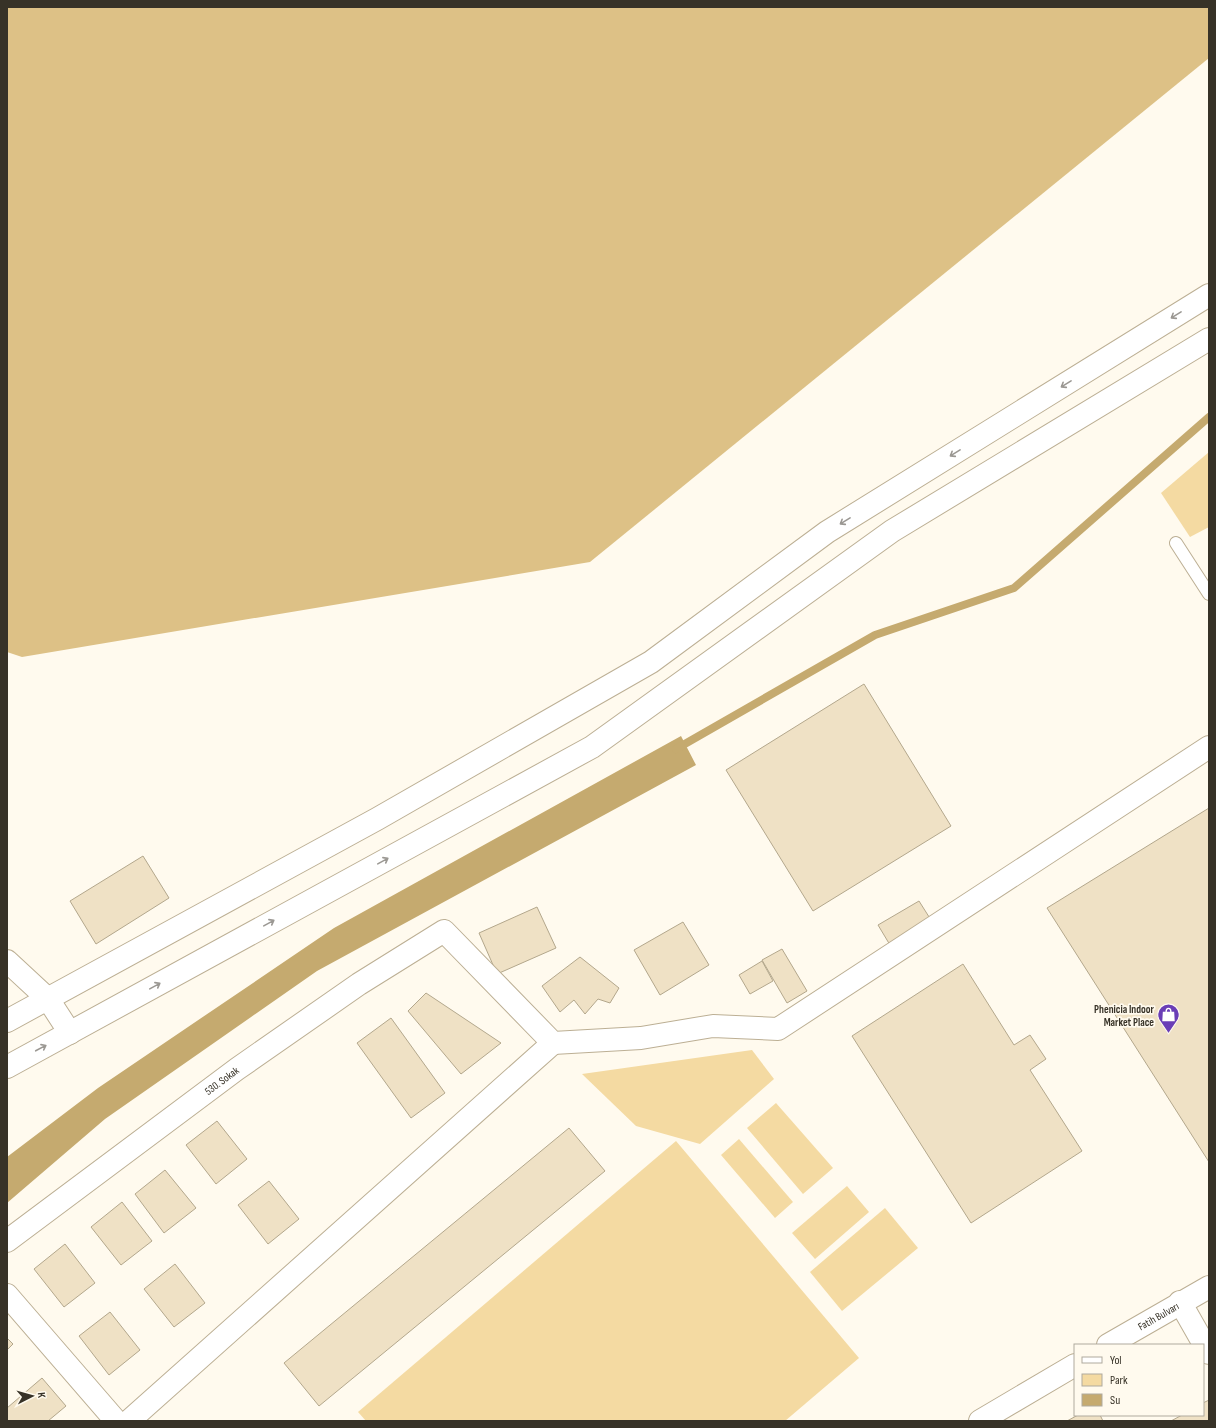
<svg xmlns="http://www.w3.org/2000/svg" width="1216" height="1428" font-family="'Sofia Sans Condensed',sans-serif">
	<rect width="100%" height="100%" fill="#fffaee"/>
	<!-- green -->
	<g fill="#f4daa2">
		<path d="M1209,452V527L1190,537L1161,493Z"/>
		<path d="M752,1050L774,1079L700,1144L636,1126L582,1074Z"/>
		<path d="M776,1103L833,1168L803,1194L747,1128Z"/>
		<path d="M739,1139L793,1202L775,1218L721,1155Z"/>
		<path d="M676,1141L859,1358L785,1421H366L358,1412Z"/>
		<path d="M847,1186L869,1212L815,1259L792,1233Z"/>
		<path d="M885,1208L918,1248L842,1311L810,1272Z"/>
	</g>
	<!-- forest -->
	<path fill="#ddc186" d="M7,7H1209V58L590,562L22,657L7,652Z"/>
	<!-- water -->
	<path fill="#c5aa6f" d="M681,736L696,765L317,971L105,1119L7,1203V1157L98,1088L334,928Z"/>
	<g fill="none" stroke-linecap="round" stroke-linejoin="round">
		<!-- stream -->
		<path stroke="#c5aa6f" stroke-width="8" d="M676,749L875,635L1014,588L1209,417"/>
	</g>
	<!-- building -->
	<g fill="#efe1c5" stroke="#b3a78c">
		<path d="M864,684L951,826L813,911L726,770Z"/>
		<path d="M1209,808V1162L1047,908Z"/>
		<path d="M143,856L169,898L96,944L70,901Z"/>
		<path d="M919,901L931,920L890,945L878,925Z"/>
		<path d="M537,907L556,948L497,974L479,933Z"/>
		<path d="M683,922L709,965L660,995L634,950Z"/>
		<path d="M782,949L807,991L787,1003L762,960Z"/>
		<path d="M580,957L619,988L610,1003L598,999L585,1014L574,1000L560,1012L542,986Z"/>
		<path d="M762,961L773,981L750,994L739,975Z"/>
		<path d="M963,964L1014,1045L1030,1035L1046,1059L1030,1070L1082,1151L971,1223L852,1036Z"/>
		<path d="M426,993L501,1043L461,1074L408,1011Z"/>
		<path d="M391,1018L445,1093L411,1118L357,1043Z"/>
		<path d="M217,1121L247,1159L216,1184L186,1145Z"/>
		<path d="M569,1128L605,1171L319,1406L284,1363Z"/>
		<path d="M165,1170L196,1208L164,1233L135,1194Z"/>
		<path d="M269,1181L299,1219L268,1244L238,1205Z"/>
		<path d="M122,1202L152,1241L121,1265L91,1227Z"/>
		<path d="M65,1244L95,1283L64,1307L34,1269Z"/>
		<path d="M175,1264L205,1303L174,1327L144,1289Z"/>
		<path d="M110,1312L140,1350L109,1375L79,1336Z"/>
		<path d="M7,1338L13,1344L7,1350Z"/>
		<path d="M42,1378L66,1406L48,1421H7V1408Z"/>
		<path d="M1209,1400V1421H1171L1182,1415H1203V1403Z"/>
		<path d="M1078,1415H1100L1103,1421H1067Z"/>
	</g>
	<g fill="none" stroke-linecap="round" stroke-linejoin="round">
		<defs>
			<path id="lane" d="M1176,543L1209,594"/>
			<g id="street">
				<path d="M7,961L48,999L70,1033"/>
				<path id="s1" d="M7,1241L237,1069L359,984L444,931L553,1043L641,1038L713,1026L778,1029L1209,747"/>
				<path d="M7,1295L116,1421"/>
				<path d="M1180,1302L1209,1353"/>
				<path d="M129,1421L553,1043"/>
			</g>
			<g id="secondary">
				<path d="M7,1021L377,819L651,662L827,532L1209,295"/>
				<path d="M7,1067L592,747L892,531L1209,339"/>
				<path id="s2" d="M1108,1345L1209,1287"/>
				<path d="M980,1421L1075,1365"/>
			</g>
		</defs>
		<!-- lane casing -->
		<use href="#lane" stroke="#bcaf94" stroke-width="14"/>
		<!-- street casing -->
		<use href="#street" stroke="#bcaf94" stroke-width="24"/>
		<!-- secondary casing -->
		<use href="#secondary" stroke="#bcaf94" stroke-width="24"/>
		<!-- lane -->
		<use href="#lane" stroke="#fff" stroke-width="12"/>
		<!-- street -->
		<use href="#street" stroke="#fff" stroke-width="22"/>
		<!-- secondary -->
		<use href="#secondary" stroke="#fff" stroke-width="22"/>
	</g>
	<!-- one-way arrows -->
	<defs><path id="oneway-shaft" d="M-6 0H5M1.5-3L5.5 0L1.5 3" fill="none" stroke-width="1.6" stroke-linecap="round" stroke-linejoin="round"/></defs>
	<g stroke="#9b9893">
		<use href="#oneway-shaft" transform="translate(1176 315) rotate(148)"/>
		<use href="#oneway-shaft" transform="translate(1066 384) rotate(148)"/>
		<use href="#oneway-shaft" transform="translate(955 453) rotate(148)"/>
		<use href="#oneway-shaft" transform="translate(845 521) rotate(148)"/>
		<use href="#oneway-shaft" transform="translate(383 861) rotate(-29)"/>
		<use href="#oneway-shaft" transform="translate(269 923) rotate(-29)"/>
		<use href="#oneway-shaft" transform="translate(155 986) rotate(-29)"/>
		<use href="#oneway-shaft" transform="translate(41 1048) rotate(-28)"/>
	</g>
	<!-- icons -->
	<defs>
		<symbol id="shop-pin" viewBox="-11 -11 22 30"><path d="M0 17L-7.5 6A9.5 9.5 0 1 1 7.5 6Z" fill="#6a3eb6" stroke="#fffaee"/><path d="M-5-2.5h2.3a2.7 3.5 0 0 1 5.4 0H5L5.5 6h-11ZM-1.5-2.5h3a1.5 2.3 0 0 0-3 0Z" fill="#fff"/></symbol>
	</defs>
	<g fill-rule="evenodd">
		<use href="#shop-pin" x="1156" y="1002" width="25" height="34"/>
	</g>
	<g text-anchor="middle" stroke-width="3.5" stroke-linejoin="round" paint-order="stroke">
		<!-- poi labels -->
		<g font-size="11" font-weight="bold" fill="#373227" stroke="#fffaee" text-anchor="end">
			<text x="1154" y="1013">Phenicia Indoor<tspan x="1154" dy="13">Market Place</tspan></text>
		</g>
		<!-- street labels -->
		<g font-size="11" fill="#373227" stroke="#fffaee">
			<text dy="4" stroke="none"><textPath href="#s1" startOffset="268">530. Sokak</textPath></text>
			<text dy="4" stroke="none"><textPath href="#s2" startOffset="58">Fatih Bulvarı</textPath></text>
		</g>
	</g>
	<!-- border -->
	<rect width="1216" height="1428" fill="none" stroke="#373227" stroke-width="16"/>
	<!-- legend -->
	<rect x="1074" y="1344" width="130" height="72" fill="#fffaee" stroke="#afaa9e"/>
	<rect x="1082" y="1357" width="20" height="6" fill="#ffffff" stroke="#afaa9e"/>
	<text x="1110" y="1364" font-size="12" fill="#373227">Yol</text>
	<rect x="1082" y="1374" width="20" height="12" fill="#f4daa2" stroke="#afaa9e"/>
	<text x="1110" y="1384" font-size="12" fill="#373227">Park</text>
	<rect x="1082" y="1394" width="20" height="12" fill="#c5aa6f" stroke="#afaa9e"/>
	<text x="1110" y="1404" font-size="12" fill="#373227">Su</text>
	<!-- north arrow -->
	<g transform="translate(32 1396) rotate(84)" stroke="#fffaee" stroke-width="3" paint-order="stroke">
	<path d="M0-3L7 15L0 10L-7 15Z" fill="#373227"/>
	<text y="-6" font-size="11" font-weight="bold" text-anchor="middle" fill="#373227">K</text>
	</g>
</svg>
